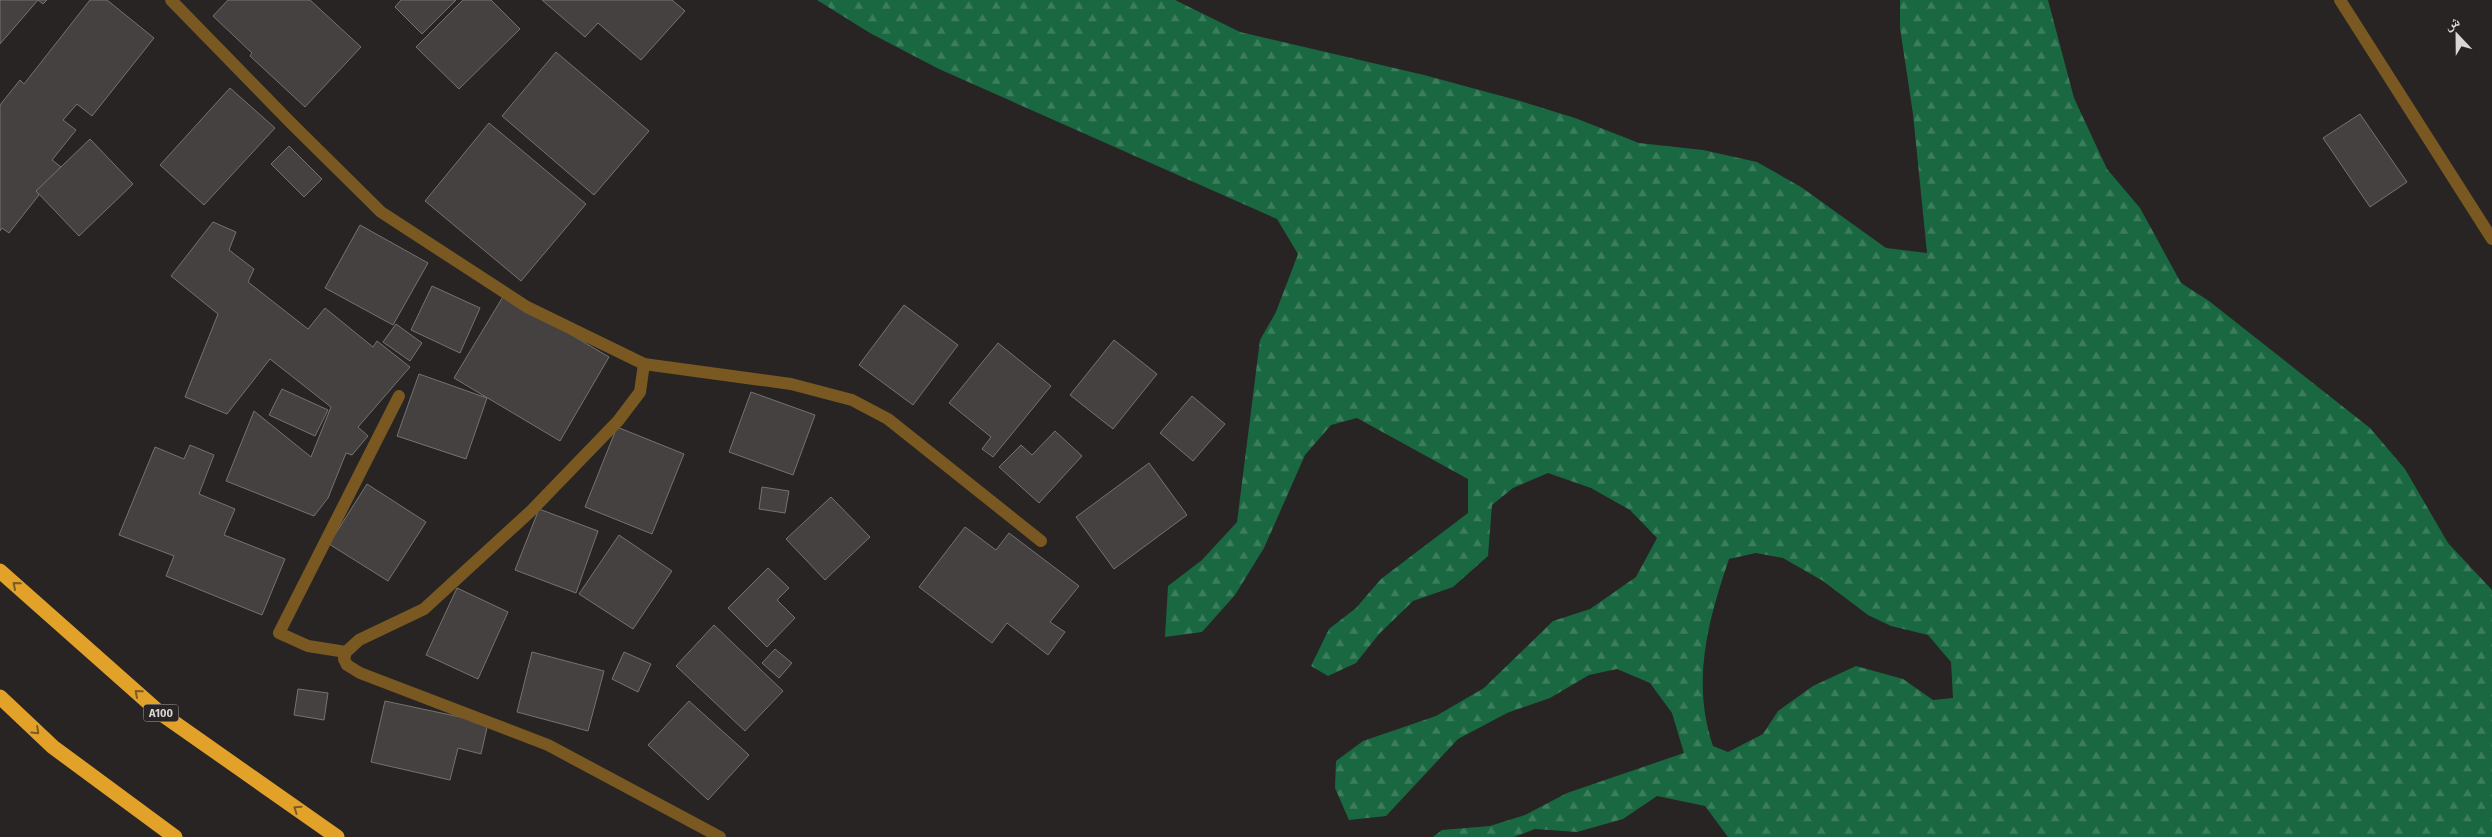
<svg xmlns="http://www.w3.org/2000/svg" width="2492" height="837" font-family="'Fira Sans','Noto Naskh Arabic',sans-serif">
	<defs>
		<pattern id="forest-firs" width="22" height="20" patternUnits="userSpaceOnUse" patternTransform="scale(1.25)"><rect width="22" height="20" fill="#1a6841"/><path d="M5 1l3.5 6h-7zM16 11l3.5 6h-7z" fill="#3b7d5c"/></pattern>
	</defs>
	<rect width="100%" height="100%" fill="#272423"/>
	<!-- forest -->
	<path fill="url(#forest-firs)" fill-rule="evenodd" d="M817,0H1175L1240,32L1424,75L1520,101L1575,118L1639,143L1703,150L1757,162L1801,187L1886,248L1927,253L1913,114L1900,28V0H2048L2074,98L2107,169L2140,208L2181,283L2209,301L2370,428L2405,469L2448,543L2492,590V837H1728L1705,806L1657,796L1623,819L1577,832L1535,829L1514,837H1433L1442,830L1490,826L1525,815L1567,793L1684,753L1672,713L1650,683L1617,669L1589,675L1550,698L1507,713L1458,739L1386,816L1349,820L1335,788L1336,761L1363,741L1436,716L1484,688L1553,621L1590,609L1636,577L1657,538L1630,510L1591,488L1548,473L1513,488L1492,505L1488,556L1453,587L1413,601L1379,634L1356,663L1328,676L1311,666L1329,629L1356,608L1381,579L1468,513V479L1357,418L1331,425L1305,455L1264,548L1235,595L1202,632L1165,637L1168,586L1202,560L1237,522L1260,340L1276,312L1298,254L1277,219L939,69L870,33ZM1756,553L1783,558L1823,581L1868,615L1891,626L1928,635L1951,662L1953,698L1933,700L1903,679L1856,666L1813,686L1778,711L1763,734L1728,752L1713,746C1691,681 1708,621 1729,559Z"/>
	<!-- building -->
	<g fill="#444140" stroke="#757270">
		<path d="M0,0H47L43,4L38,0L0,44Z"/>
		<path d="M90,0H107L154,38L92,116L77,104L63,120L76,130L52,160L61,167L9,233L2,228L0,231V105L20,80L24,84Z"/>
		<path d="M228,0H310L361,47L305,107L250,56L252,53L213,16Z"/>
		<path d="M401,0H456L422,34L395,7Z"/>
		<path d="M463,0H491L520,29L459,89L416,47Z"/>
		<path d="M542,0H672L685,11L641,60L598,23L585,37Z"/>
		<path d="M556,52L649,131L594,195L502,116Z"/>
		<path d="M230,88L275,128L204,205L160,165Z"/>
		<path d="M2360,114L2407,182L2370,207L2323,138Z"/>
		<path d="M489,123L586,204L521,281L425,201Z"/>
		<path d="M90,139L133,184L79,236L36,191Z"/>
		<path d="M289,146L322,179L304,197L271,164Z"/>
		<path d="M213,222L236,232L229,250L254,269L248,282L308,329L325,308L373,347L377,341L410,367L358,427L368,436L352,455L346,453L328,498L314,516L226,481L254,411L311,457L331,407L270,359L227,414L185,397L218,314L171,276Z"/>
		<path d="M360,225L428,263L393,325L325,288Z"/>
		<path d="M432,286L480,308L460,353L411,330Z"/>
		<path d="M504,295L609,357L560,441L454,378Z"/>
		<path d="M904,305L958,345L913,405L859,365Z"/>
		<path d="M396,324L422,343L410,361L383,342Z"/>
		<path d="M1114,340L1157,374L1113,429L1070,395Z"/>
		<path d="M998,343L1051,386L993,457L982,449L991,437L949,403Z"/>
		<path d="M419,374L487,398L466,459L397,436Z"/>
		<path d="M282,389L328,410L315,436L269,415Z"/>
		<path d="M751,392L815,415L793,475L729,452Z"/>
		<path d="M1192,396L1225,424L1193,461L1160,433Z"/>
		<path d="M617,427L684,454L652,534L585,507Z"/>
		<path d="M1055,431L1082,456L1039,503L999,467L1021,445L1032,455Z"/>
		<path d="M190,445L214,455L199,494L235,509L224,535L285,559L262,615L166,576L174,556L119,535L155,447L184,459Z"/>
		<path d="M1149,463L1187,515L1114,569L1076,517Z"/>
		<path d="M367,484L426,522L388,581L329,544Z"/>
		<path d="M762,487L789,491L785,513L759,509Z"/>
		<path d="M831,497L870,537L825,580L786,539Z"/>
		<path d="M539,509L598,531L576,593L515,570Z"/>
		<path d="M965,527L996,550L1009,533L1079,586L1050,622L1065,632L1048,655L1007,623L992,643L919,587Z"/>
		<path d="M619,535L672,571L633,629L579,594Z"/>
		<path d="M768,568L789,588L777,600L795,618L767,647L728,608Z"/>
		<path d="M457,588L508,612L478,679L426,655Z"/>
		<path d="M714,625L783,691L745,731L676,666Z"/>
		<path d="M775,649L792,663L779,678L762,663Z"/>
		<path d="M532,652L604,671L588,731L517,712Z"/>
		<path d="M624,652L651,664L638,692L612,679Z"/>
		<path d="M298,689L328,693L324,720L294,715Z"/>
		<path d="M385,701L488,723L481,754L458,748L450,780L371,762Z"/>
		<path d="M689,701L749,755L708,800L648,745Z"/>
	</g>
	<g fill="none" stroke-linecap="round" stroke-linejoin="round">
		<!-- minor -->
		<g stroke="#795822" stroke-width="12">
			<path d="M171,0L291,123L381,212L527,307L644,364L791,384L852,400L888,419L1041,541"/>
			<path d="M2340,0L2492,239"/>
			<path d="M644,364L640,392L618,421L532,510L424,609L359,640L346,652L344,659L347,665L360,673L548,745L720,837"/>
			<path d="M346,652L308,646L279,633L399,396"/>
		</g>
		<!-- highway -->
		<g stroke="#e2a129" stroke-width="15">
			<path d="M0,571L159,712L337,837"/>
			<path d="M0,697L53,747L175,837"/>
		</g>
	</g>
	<!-- one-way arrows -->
	<defs><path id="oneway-chevron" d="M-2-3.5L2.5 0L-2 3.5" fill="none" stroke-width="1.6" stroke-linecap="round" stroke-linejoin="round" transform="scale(1.25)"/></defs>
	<g stroke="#7b5c26">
		<use href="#oneway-chevron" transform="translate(16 585) rotate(-139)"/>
		<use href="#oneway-chevron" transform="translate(138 693) rotate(-139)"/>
		<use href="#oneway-chevron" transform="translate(36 731) rotate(43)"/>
		<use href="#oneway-chevron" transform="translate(297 809) rotate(-145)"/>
	</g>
	<g text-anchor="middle" stroke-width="4" stroke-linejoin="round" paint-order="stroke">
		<!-- shield labels -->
		<rect fill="#272423" stroke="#a4a1a0" stroke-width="1" x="143.5" y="704.5" width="35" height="17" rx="4"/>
		<g font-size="11" font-weight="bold" fill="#d9d7d6">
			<text x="161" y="717">A100</text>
		</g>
	</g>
	<!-- north arrow -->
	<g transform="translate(2457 35) rotate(338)" stroke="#272423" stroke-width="4" paint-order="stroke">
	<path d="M0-4L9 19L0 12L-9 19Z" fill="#d9d7d6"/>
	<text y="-8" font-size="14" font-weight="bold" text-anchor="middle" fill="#d9d7d6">ش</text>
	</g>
</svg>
